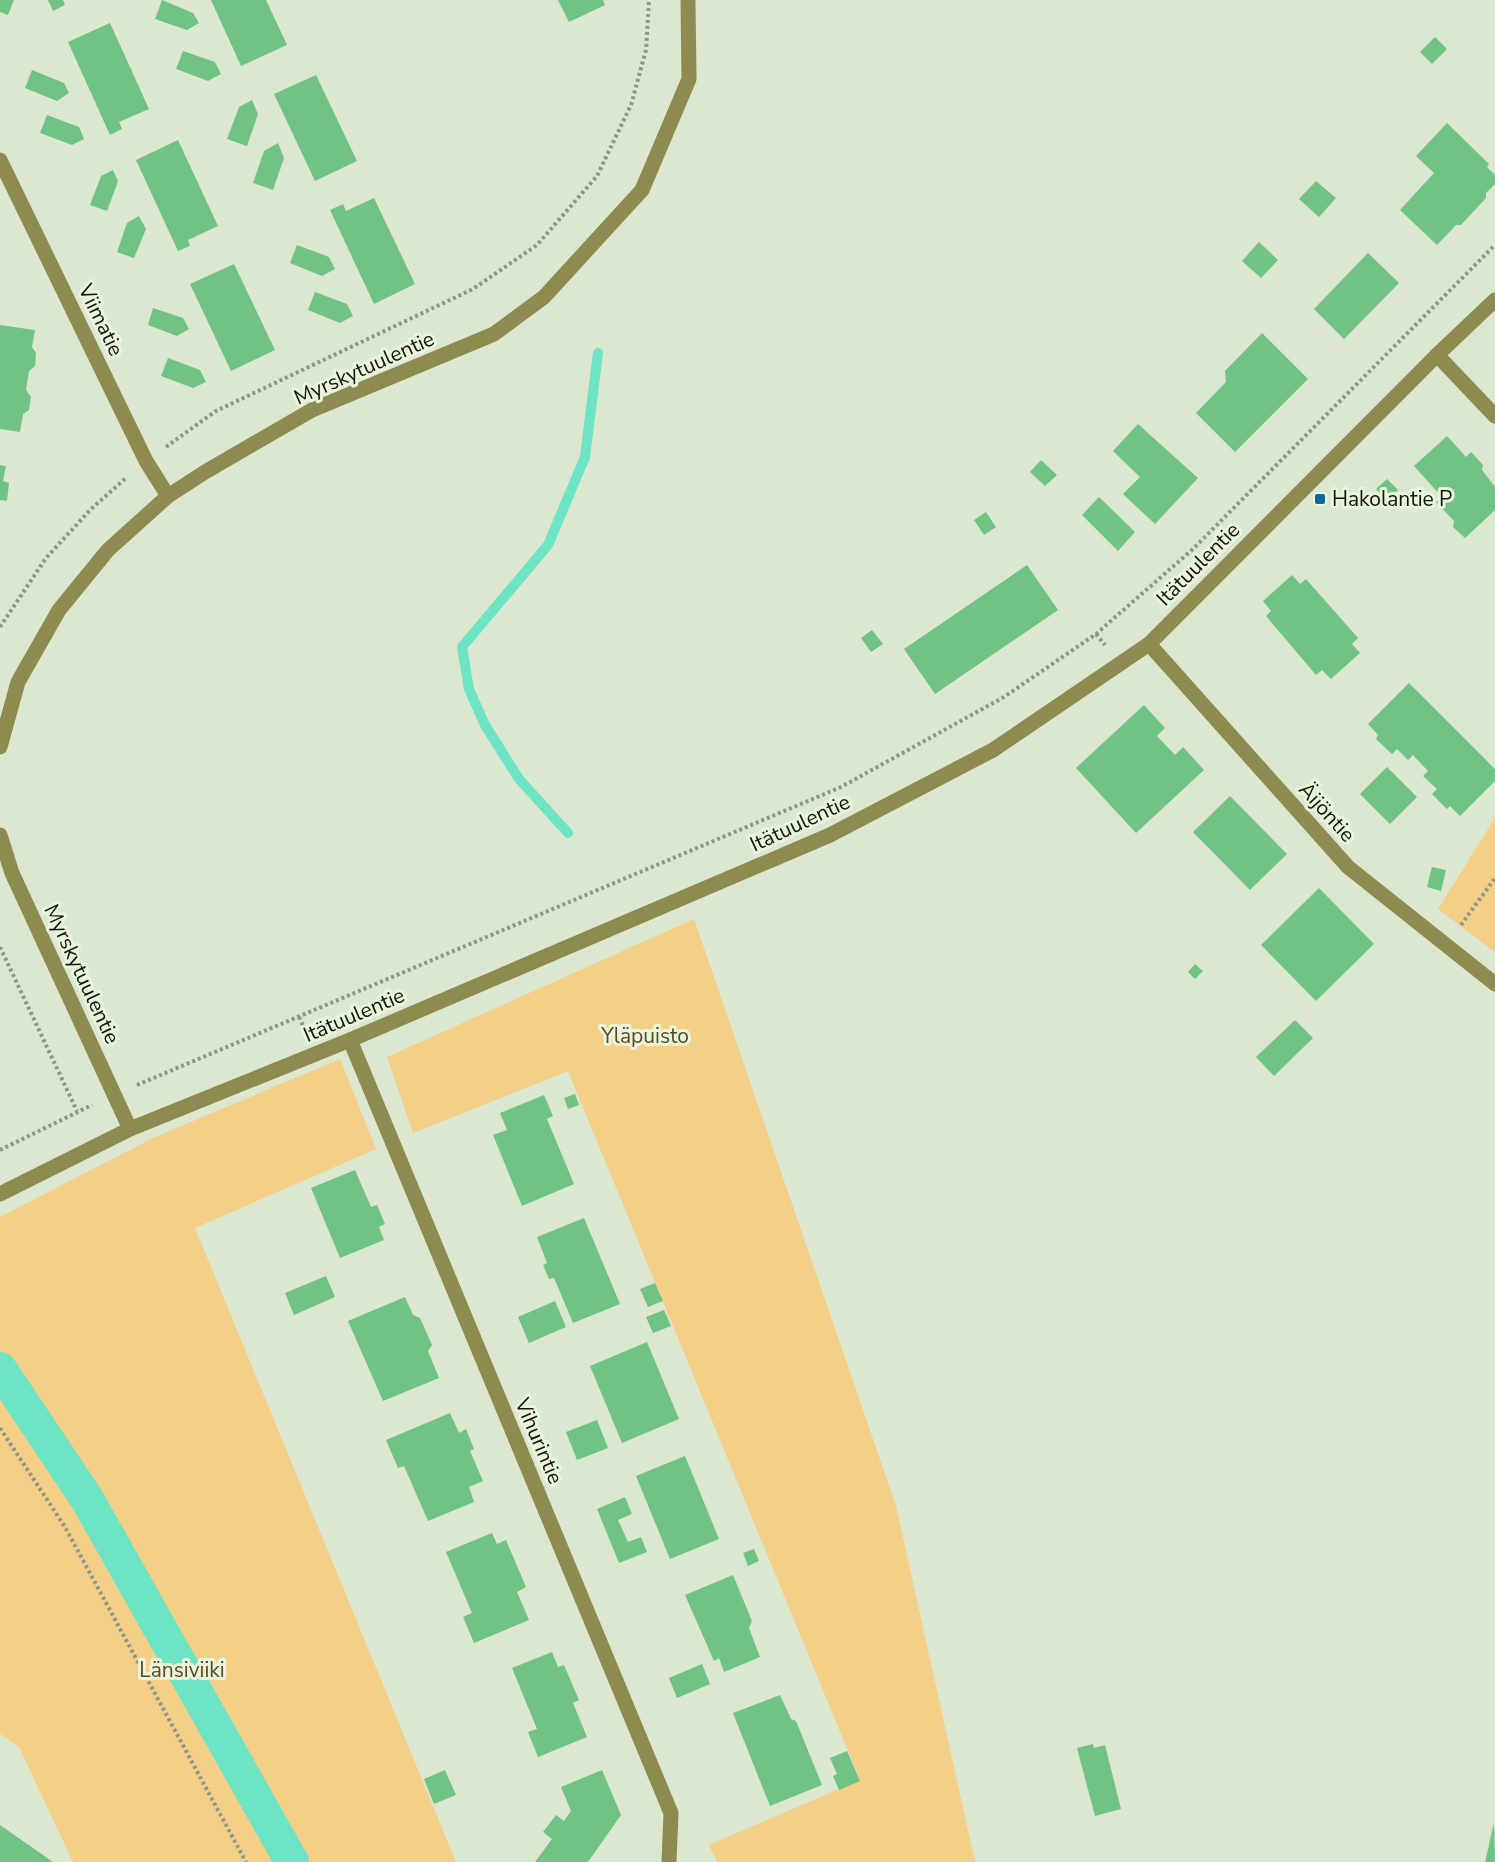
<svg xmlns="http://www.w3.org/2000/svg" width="1495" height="1862" font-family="'Nunito Sans',sans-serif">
	<rect width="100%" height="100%" fill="#dbe7ce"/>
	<!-- green -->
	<g fill="#f3cf87">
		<path d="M1495,818V952L1438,909Z"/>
		<path d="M694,919L896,1506L975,1862H717L709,1845L860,1780L568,1071L413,1133L387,1057Z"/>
		<path d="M340,1059L376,1149L195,1228L456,1862H73L19,1747L0,1734V1217L153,1138Z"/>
	</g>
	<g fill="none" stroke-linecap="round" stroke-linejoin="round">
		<!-- stream -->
		<path stroke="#6de4c3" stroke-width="10" d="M568,833L519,779L485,725L469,689L462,647L548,545L585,457L598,353"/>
		<!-- canal -->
		<path stroke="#6de4c3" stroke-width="34" d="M0,1369L87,1499L292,1862"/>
	</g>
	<!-- building -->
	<g fill="#71c285">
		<path d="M0,0H14L8,15L0,12Z"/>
		<path d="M48,0H63L65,5L53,11Z"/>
		<path d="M162,0L193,13L199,23L187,30L155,19Z"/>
		<path d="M211,0H266L287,45L241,66Z"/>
		<path d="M558,0H603L605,5L569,22Z"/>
		<path d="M110,23L149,109L119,122L122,129L110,135L68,42Z"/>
		<path d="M1435,37L1447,49L1432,64L1420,52Z"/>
		<path d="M183,51L215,62L221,74L208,81L176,69Z"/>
		<path d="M32,70L64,83L69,93L57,101L25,88Z"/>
		<path d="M316,75L357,161L315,181L274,94Z"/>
		<path d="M252,100L258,114L247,146L227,139L239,107Z"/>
		<path d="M47,115L79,127L84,139L72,145L40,133Z"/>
		<path d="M1447,123L1489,164L1487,167L1495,175V184L1486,193V198L1461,225H1456L1437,245L1400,210L1434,173L1416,156Z"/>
		<path d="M178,140L218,226L188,240L190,246L178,251L136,160Z"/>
		<path d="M278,143L284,158L273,190L253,183L264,151Z"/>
		<path d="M113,170L118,181L107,211L90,205L101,176Z"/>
		<path d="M1316,181L1336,198L1319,217L1299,199Z"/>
		<path d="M374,198L415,284L374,304L330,210L343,204L346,211Z"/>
		<path d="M139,216L146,229L134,258L117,252L127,223Z"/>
		<path d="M1259,242L1278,260L1261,278L1242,261Z"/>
		<path d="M297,245L329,257L335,269L322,276L290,263Z"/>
		<path d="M1368,253L1399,283L1344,339L1314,309Z"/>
		<path d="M234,264L275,350L231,371L190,284Z"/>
		<path d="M315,292L347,304L353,316L340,323L308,310Z"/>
		<path d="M153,308L183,318L189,329L177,336L148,325Z"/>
		<path d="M0,325L35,330L32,347L36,353L35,366L29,371L26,390L31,397L29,410L23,414L20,432L0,429Z"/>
		<path d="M1262,333L1308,379L1235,452L1196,413L1226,382L1225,371Z"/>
		<path d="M168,358L200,370L206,382L193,388L161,376Z"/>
		<path d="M1138,424L1198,478L1155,524L1123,494L1140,477L1113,451Z"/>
		<path d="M1447,436L1466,457L1471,452L1483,465L1482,470L1495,487V510L1465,538L1453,527L1454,521L1436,502L1442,497L1414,466Z"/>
		<path d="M1041,460L1057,475L1045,486L1030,472Z"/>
		<path d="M0,465L6,466L3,481L9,483L7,501L0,500Z"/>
		<path d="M1387,479L1398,490L1387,500L1376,489Z"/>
		<path d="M1099,497L1135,532L1118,551L1082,515Z"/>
		<path d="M986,512L996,527L984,535L974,520Z"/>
		<path d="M1027,565L1058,610L935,694L904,649Z"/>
		<path d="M1292,575L1300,584L1306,579L1358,638L1352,644L1360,653L1331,679L1322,670L1316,675L1266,616L1271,611L1263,601Z"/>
		<path d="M872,630L883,644L871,652L861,638Z"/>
		<path d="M1409,683L1495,769V781L1460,816L1450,806L1447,809L1432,794L1437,789L1423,776L1428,771L1413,755L1408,760L1397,749L1392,754L1376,739L1378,735L1368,724Z"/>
		<path d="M1144,705L1165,728L1157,736L1175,755L1183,747L1204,770L1136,833L1076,768Z"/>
		<path d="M1387,767L1417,797L1390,824L1360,794Z"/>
		<path d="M1230,796L1287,854L1250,890L1193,832Z"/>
		<path d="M1432,867L1446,870L1441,891L1427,887Z"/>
		<path d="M1319,888L1374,944L1316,1001L1261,945Z"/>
		<path d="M1195,964L1203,971L1195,979L1188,972Z"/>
		<path d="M1295,1020L1313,1038L1274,1076L1256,1057Z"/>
		<path d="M575,1094L579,1105L568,1109L564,1098Z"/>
		<path d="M544,1095L553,1116L547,1119L574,1184L522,1206L493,1135L507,1130L500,1113Z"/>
		<path d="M355,1170L371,1207L377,1205L385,1224L379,1227L384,1240L340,1258L311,1188Z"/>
		<path d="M584,1218L620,1304L573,1323L554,1278L549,1279L543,1265L547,1263L537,1237Z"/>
		<path d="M326,1276L335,1297L294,1315L285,1293Z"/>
		<path d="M655,1283L663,1301L648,1307L640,1289Z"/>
		<path d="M405,1297L413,1315L420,1318L432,1345L428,1351L439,1378L383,1401L348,1321Z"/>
		<path d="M555,1301L566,1327L529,1343L518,1317Z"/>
		<path d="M664,1310L671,1326L653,1333L646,1317Z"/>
		<path d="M647,1342L679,1419L622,1443L590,1366Z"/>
		<path d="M450,1413L459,1433L466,1429L474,1449L470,1451L483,1481L469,1487L474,1502L428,1521L404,1466L398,1468L386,1440Z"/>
		<path d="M597,1420L608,1448L577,1460L566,1432Z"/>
		<path d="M685,1456L719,1539L670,1559L636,1476Z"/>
		<path d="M625,1497L632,1514L618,1520L628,1542L641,1537L647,1552L619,1563L597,1509Z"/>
		<path d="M492,1533L497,1544L506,1540L526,1587L517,1592L529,1620L474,1643L463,1617L472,1613L446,1552Z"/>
		<path d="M754,1549L759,1561L748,1566L743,1553Z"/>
		<path d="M733,1575L752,1621L749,1628L760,1657L724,1672L719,1658L714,1661L685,1595Z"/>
		<path d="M552,1652L558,1667L564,1665L579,1700L573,1703L587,1737L538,1757L528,1732L537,1729L512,1668Z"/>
		<path d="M702,1664L710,1684L677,1698L669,1678Z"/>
		<path d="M780,1695L791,1719L796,1721L822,1785L770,1806L733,1713Z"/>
		<path d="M1093,1744L1094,1748L1105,1745L1121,1809L1095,1816L1077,1748Z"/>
		<path d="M847,1751L860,1781L839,1790L833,1776L837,1774L830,1758Z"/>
		<path d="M445,1770L456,1795L434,1804L424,1779Z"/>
		<path d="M602,1770L621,1815L588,1862H535L552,1839L543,1832L556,1815L564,1821L571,1811L561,1787Z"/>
		<path d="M1494,1823L1495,1862H1485Z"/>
		<path d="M0,1825L53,1862H0Z"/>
	</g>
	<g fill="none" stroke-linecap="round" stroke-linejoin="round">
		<!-- path -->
		<g stroke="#8f9886" stroke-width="4" stroke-dasharray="3 3" stroke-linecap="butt">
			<path d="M166,447L216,411L473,289L537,245L597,176L631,105L646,50L649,0"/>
			<path d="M0,627L46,558L91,509L127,477"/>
			<path d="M1096,634L1105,645"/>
			<path d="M1461,925L1495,878"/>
			<path d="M0,947L77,1111"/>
			<path d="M299,1017L306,1032"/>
			<path d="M137,1085L841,787L1004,697L1096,634L1193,549L1495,245"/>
			<path d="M0,1150L92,1105"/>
			<path d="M0,1428L65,1527L246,1862"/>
		</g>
		<!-- minor -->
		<g stroke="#8e8b50" stroke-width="15">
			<path d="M0,160L146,461L168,496"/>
			<path d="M1437,355L1495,416"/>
			<path d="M1149,644L1348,867L1495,984"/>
			<path d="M0,747L18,682L59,610L108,550L168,496L205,472L312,410L494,334L544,297L642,190L689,79L688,0"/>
			<path d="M0,835L12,873L130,1129"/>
			<path d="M350,1040L671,1813L669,1862"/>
			<path d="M0,1194L130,1129L350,1040L830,835L993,750L1149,644L1437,355L1495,300"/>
		</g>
	</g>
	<!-- markers -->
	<rect fill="#0c6898" stroke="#e8f5db" stroke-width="2" x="1314" y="493" width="12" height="12" rx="3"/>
	<g text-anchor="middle" stroke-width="6" stroke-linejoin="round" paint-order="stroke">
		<!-- street labels -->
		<g font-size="21" fill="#11150d" stroke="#e8f5db">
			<text transform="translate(101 320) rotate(64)" y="7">Viimatie</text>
			<text transform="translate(364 368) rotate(-24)" y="7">Myrskytuulentie</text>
			<text transform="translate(1198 564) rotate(-45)" y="7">Itätuulentie</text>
			<text transform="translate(1327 812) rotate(48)" y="7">Äijöntie</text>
			<text transform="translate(800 823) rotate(-25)" y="7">Itätuulentie</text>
			<text transform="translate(82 974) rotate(65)" y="7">Myrskytuulentie</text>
			<text transform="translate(354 1015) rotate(-23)" y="7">Itätuulentie</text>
			<text transform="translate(539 1441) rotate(67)" y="7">Vihurintie</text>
		</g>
		<!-- poi labels -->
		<g font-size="21" fill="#11150d" stroke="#e8f5db" text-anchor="start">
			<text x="1332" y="506">Hakolantie P</text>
		</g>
		<!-- park labels -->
		<g font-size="21" fill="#5b4923" stroke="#e8f5db">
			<text x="645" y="1043">Yläpuisto</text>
			<text x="182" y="1677">Länsiviiki</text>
		</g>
	</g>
</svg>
